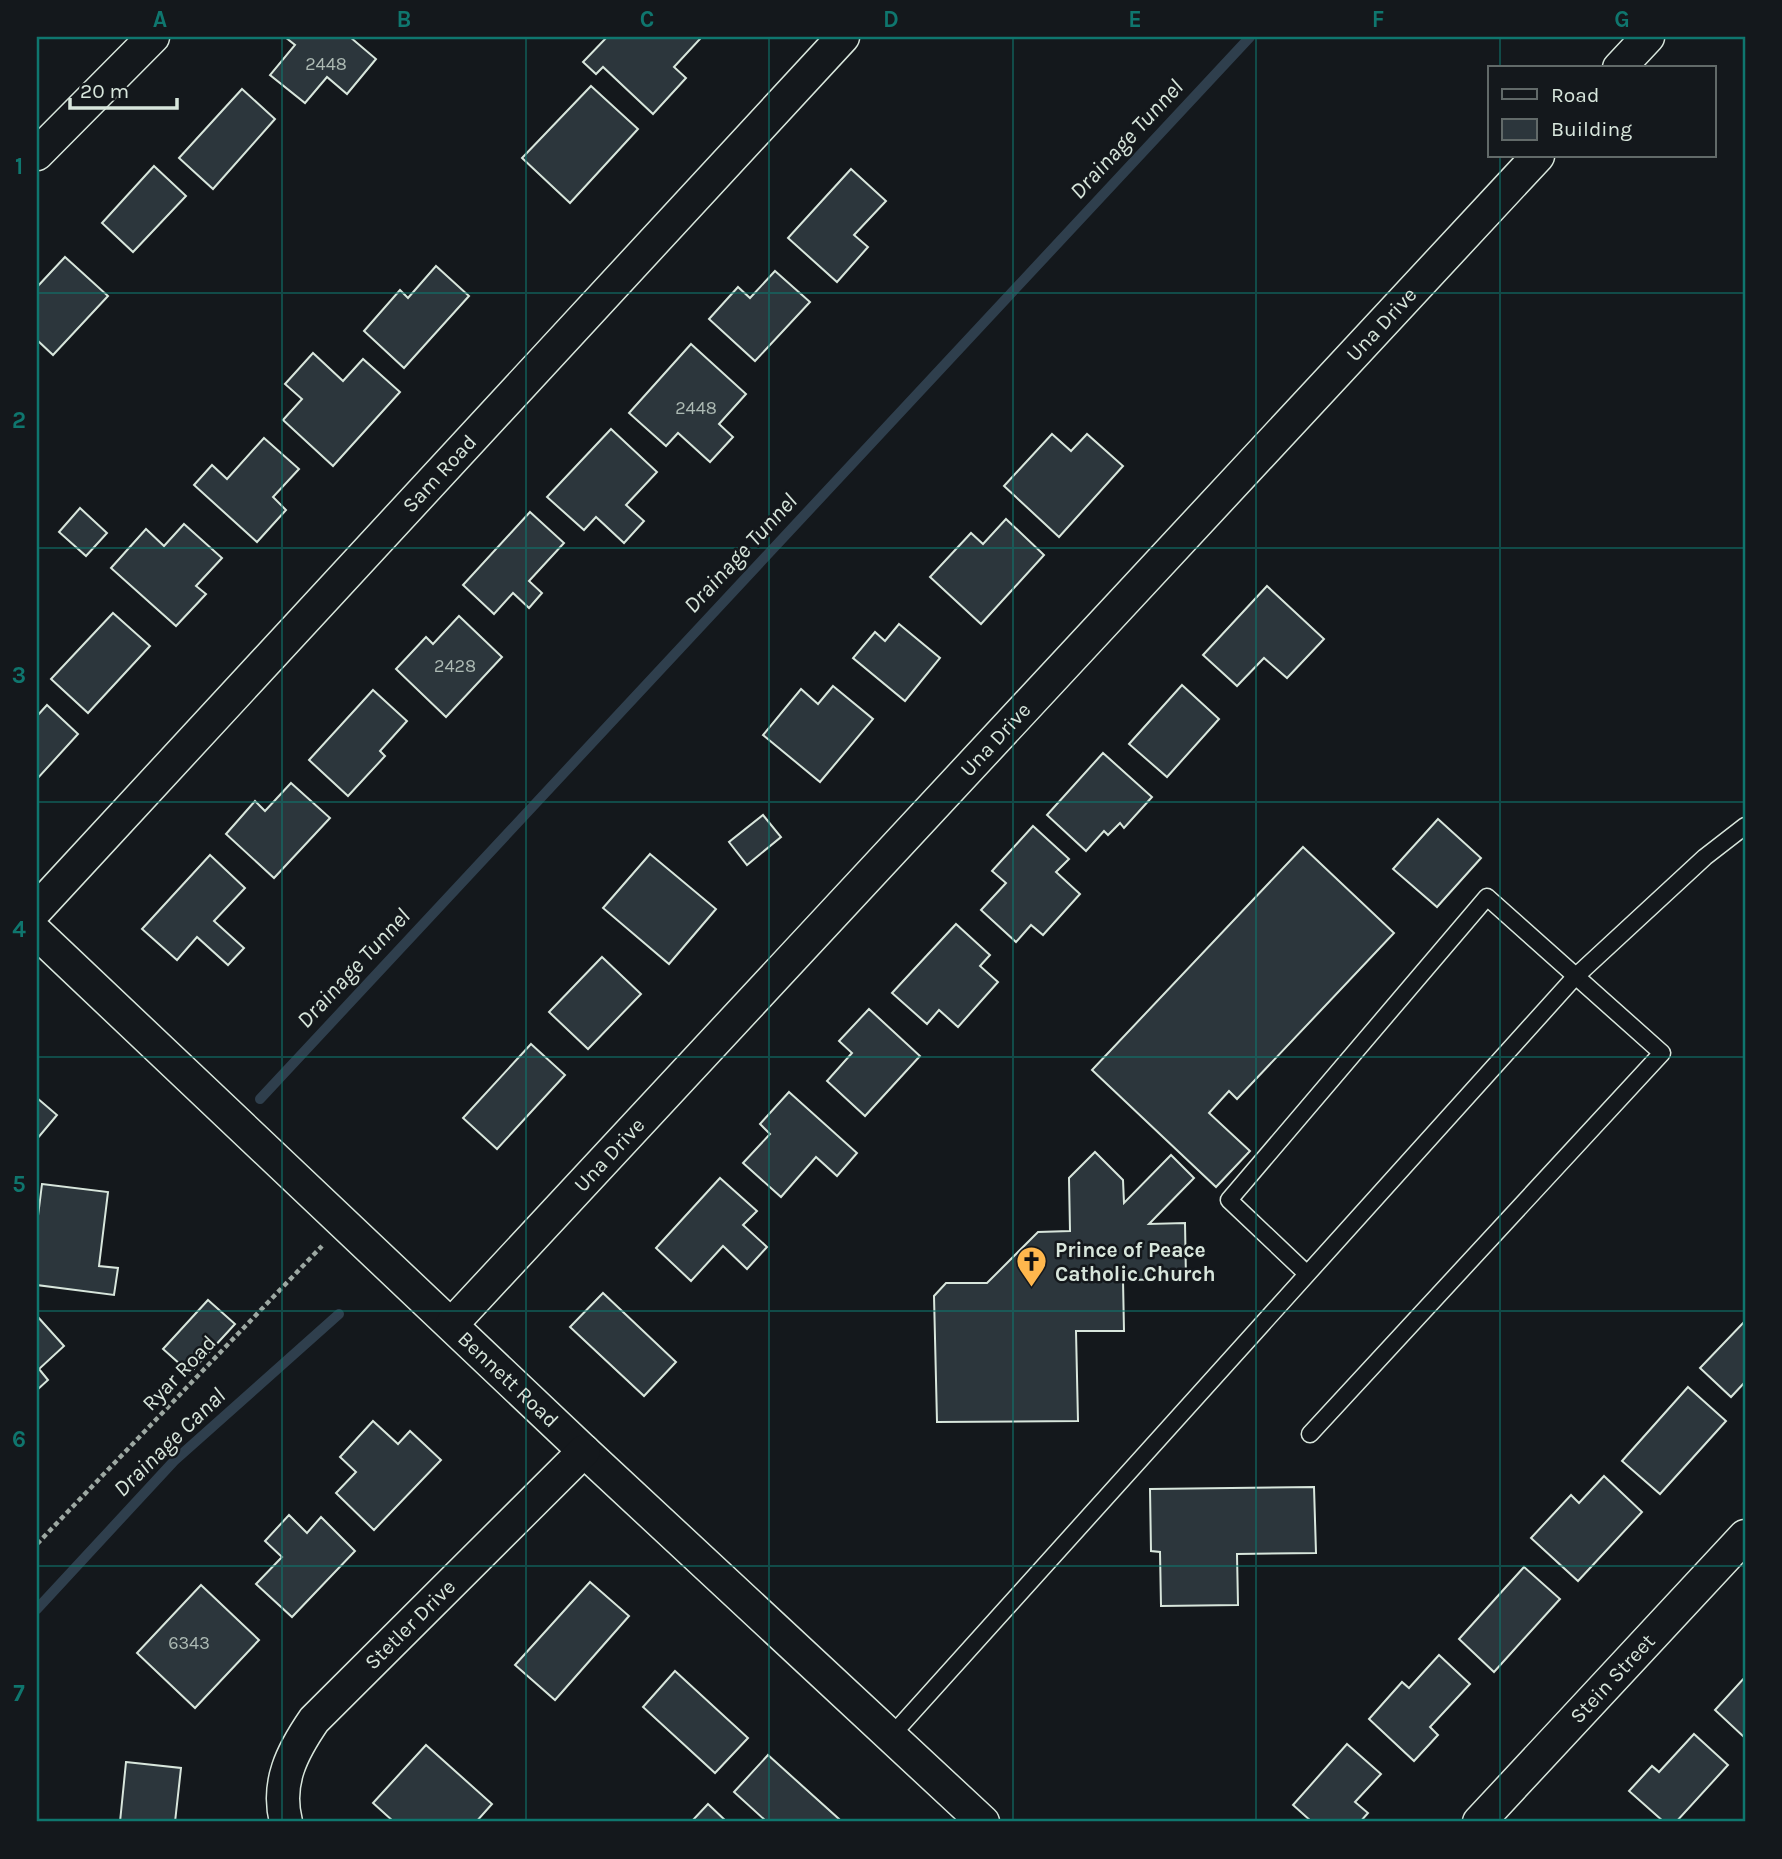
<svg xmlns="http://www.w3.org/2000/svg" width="1782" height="1859" font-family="Karla,sans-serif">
	<rect width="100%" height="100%" fill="#14181c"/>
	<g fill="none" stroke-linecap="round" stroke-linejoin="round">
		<!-- stream -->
		<g stroke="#2f3f4d" stroke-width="10">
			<path d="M260,1099L1250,37"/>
			<path d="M37,1609L174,1461L339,1314"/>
		</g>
	</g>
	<!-- building -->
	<g fill="#2c363c" stroke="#d8e6dc" stroke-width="2">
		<path d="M285,37H350L376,59L347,94L327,77L305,103L270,75L295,45Z"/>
		<path d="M607,37H697L700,39L674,67L686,78L653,114L603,67L596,74L583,62Z"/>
		<path d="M591,86L638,129L570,203L522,158Z"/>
		<path d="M242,89L275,119L213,189L179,158Z"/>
		<path d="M154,166L186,196L133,252L102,223Z"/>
		<path d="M851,169L886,201L854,235L868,247L837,282L788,238Z"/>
		<path d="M65,257L108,296L53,355L37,340V287Z"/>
		<path d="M436,266L469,296L404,368L364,331L400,290L408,298Z"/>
		<path d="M775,271L810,302L755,361L709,319L738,287L750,298Z"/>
		<path d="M691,344L746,394L719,424L733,437L710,462L678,433L666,446L629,413Z"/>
		<path d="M313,353L343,381L363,359L400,392L333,466L283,420L302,399L285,384Z"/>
		<path d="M611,429L657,472L626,505L644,521L624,543L596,517L584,530L547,497Z"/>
		<path d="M1052,434L1071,451L1087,434L1123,466L1059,537L1004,486Z"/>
		<path d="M264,438L299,469L273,497L286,510L257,542L194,485L212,465L227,479Z"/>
		<path d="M80,508L107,533L86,556L59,532Z"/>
		<path d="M530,512L564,543L529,581L542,593L529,608L513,593L494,614L463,585Z"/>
		<path d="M1006,519L1044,555L981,624L930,577L971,533L983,544Z"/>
		<path d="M184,524L222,558L196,586L206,594L176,626L111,568L146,529L164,546Z"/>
		<path d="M1267,586L1324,639L1287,678L1264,658L1237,686L1203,655Z"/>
		<path d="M113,613L150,646L88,713L51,679Z"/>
		<path d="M459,616L502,657L446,717L396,669L426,637L433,644Z"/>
		<path d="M899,624L940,658L905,701L853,658L875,632L885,641Z"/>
		<path d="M1182,685L1219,719L1167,777L1129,744Z"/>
		<path d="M833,686L873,719L820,782L763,735L801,689L818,704Z"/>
		<path d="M373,690L407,721L380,751L385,756L348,796L309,760Z"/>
		<path d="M47,705L78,734L37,779V716Z"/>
		<path d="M1103,753L1152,797L1124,828L1120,823L1108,835L1104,831L1086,851L1047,815Z"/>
		<path d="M291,783L330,818L274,878L226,834L255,801L265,811Z"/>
		<path d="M763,815L781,837L747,865L729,842Z"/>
		<path d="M1438,819L1481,858L1437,907L1393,869Z"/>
		<path d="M1033,826L1069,859L1056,872L1080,894L1043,935L1031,925L1016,942L981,910L1006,883L992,871Z"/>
		<path d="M1303,847L1394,933L1237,1099L1229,1091L1209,1113L1250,1151L1216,1187L1092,1070Z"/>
		<path d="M650,854L716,909L669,964L603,908Z"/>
		<path d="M210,855L245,888L214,921L244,948L228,965L197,937L177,960L142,929Z"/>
		<path d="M956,924L990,955L980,966L998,982L958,1027L939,1010L927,1024L892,993Z"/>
		<path d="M602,957L641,994L588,1049L549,1012Z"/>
		<path d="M869,1009L920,1056L865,1116L827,1081L852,1053L839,1041Z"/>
		<path d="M531,1044L565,1075L497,1149L463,1118Z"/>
		<path d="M789,1092L857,1153L837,1176L816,1157L781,1197L743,1163L770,1134L760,1124Z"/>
		<path d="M37,1098L57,1115L37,1139Z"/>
		<path d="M1095,1152L1123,1180L1124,1203L1171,1155L1194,1178L1149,1224L1185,1223L1186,1279L1123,1280L1124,1331H1076L1078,1421L937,1422L934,1296L946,1283H987L1038,1232L1070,1231L1069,1178Z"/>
		<path d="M720,1178L757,1211L743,1225L767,1247L747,1269L723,1246L691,1281L656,1248Z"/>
		<path d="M42,1184L108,1192L99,1266L118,1268L114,1295L37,1285V1224Z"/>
		<path d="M603,1293L676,1362L644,1396L570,1327Z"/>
		<path d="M208,1300L235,1324L190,1373L163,1349Z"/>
		<path d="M37,1316L64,1346L39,1369L48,1380L37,1390Z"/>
		<path d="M1745,1321V1382L1731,1397L1700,1368Z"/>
		<path d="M1688,1387L1726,1421L1660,1494L1622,1461Z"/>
		<path d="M373,1421L398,1444L410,1431L441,1460L374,1530L336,1493L356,1472L340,1457Z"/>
		<path d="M1604,1476L1642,1512L1578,1581L1531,1538L1571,1495L1579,1503Z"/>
		<path d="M1314,1487L1316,1553L1237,1554L1238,1605L1161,1606L1160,1552L1151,1551L1150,1489Z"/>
		<path d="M289,1515L307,1533L321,1517L355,1551L292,1617L256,1584L282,1557L265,1541Z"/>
		<path d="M1524,1567L1560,1599L1494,1672L1459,1639Z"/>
		<path d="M590,1582L629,1616L555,1700L515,1665Z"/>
		<path d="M201,1585L259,1640L195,1708L137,1653Z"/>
		<path d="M1439,1655L1470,1684L1430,1727L1438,1735L1414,1761L1369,1719L1402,1682L1409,1688Z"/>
		<path d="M675,1671L748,1738L715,1773L643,1707Z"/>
		<path d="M1745,1677V1738L1715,1710Z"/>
		<path d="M1694,1734L1728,1765L1676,1822H1664L1629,1791L1652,1766L1659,1772Z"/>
		<path d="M1347,1744L1381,1774L1355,1802L1368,1813L1360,1822H1312L1293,1805Z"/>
		<path d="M426,1745L492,1804L476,1822H394L373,1803Z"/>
		<path d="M768,1755L839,1819L837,1822H767L734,1792Z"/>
		<path d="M126,1762L181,1768L175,1822H120Z"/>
		<path d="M708,1804L727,1822H691Z"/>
	</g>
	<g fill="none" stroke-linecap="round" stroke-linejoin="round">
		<defs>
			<g id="lane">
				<path d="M1306,1273L1229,1200L1487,897L1662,1053L1310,1434"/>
				<path d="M892,1735L1574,978L1705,857L1745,826"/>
			</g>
			<g id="street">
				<path d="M1619,68L1648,37"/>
				<path d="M37,154L153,37"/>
				<path id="s1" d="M37,909L843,37"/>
				<path id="s2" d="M37,933L584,1451L983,1822"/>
				<path id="s3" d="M452,1324L1538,156"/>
				<path id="s4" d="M286,1822C276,1783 292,1752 314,1720L584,1451"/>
				<path id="s5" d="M1479,1822L1745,1536"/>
			</g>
		</defs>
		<!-- lane casing -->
		<use href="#lane" stroke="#d8e6dc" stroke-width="19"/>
		<!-- street casing -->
		<use href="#street" stroke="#d8e6dc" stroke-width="35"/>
		<!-- path -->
		<path stroke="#9da8a2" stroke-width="4.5" stroke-dasharray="5 3.5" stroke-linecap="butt" d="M37,1544L322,1246"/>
		<!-- lane -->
		<use href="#lane" stroke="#14181c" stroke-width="16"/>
		<!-- street -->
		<use href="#street" stroke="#14181c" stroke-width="32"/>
	</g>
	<!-- grid -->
	<path fill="none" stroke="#0f766e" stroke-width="2" stroke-opacity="0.55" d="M282,37V1822M526,37V1822M769,37V1822M1013,37V1822M1256,37V1822M1500,37V68M1500,156V1822M37,293H1745M37,548H1745M37,802H1745M37,1057H1745M37,1311H1745M37,1566H1745"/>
	<!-- icons -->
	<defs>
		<symbol id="church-pin" viewBox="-11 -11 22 30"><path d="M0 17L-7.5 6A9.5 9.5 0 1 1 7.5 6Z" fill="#ffb74d" stroke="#14181c"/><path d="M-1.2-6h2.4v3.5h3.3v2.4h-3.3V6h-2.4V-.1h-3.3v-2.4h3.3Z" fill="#111"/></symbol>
	</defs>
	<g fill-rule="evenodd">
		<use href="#church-pin" x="1014" y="1244" width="35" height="47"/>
	</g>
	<g text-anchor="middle" stroke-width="5" stroke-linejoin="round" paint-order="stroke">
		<!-- number labels -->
		<g font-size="18" fill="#adbab4">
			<text x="326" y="70">2448</text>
			<text x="696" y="414">2448</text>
			<text x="455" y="672">2428</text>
			<text x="189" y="1649">6343</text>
		</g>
		<!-- street labels -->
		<g font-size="21" fill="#d8e6dc" stroke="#14181c">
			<text dy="7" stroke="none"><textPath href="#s3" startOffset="1365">Una Drive</textPath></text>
			<text dy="7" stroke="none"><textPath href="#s1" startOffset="593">Sam Road</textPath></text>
			<text dy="7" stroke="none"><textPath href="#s3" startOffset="798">Una Drive</textPath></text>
			<text dy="7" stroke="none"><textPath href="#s3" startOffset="231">Una Drive</textPath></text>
			<text transform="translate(179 1373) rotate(-46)" y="7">Ryar Road</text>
			<text dy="7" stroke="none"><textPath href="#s2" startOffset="649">Bennett Road</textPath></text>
			<text dy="7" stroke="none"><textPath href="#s4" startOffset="245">Stetler Drive</textPath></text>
			<text dy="7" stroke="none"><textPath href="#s5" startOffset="196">Stein Street</textPath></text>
		</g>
		<!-- poi labels -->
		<g font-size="21" font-weight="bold" fill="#d8e6dc" stroke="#14181c" text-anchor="start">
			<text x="1055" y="1257">Prince of Peace<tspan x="1055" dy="24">Catholic Church</tspan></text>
		</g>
		<!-- water labels -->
		<g font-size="23" font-style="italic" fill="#d8e6dc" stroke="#14181c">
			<text transform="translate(1126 139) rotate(-47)" y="8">Drainage Tunnel</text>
			<text transform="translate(740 553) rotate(-47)" y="8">Drainage Tunnel</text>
			<text transform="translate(353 968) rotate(-47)" y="8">Drainage Tunnel</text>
			<text transform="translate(169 1442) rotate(-44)" y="8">Drainage Canal</text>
		</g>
	</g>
	<!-- border -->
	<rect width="1782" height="1859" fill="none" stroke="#14181c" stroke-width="77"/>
	<!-- legend -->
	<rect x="1488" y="66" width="228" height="91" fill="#14181c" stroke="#626a69" stroke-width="2"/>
	<rect x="1502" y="89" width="35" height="10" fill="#14181c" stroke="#626a69" stroke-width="2"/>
	<text x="1551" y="102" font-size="21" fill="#d8e6dc">Road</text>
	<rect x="1502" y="119" width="35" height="21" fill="#2c363c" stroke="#626a69" stroke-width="2"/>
	<text x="1551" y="136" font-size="21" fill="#d8e6dc">Building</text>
	<!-- scale -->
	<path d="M70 98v10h107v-10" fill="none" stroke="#d8e6dc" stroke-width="3.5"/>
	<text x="80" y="98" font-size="21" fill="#d8e6dc" stroke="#14181c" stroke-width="5" paint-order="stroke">20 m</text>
	<rect x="38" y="38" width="1706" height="1782" fill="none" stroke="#0f766e" stroke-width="2.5"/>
	<g font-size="23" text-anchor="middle" font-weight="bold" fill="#0f766e">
		<text x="160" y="27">A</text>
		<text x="404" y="27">B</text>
		<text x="647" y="27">C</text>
		<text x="891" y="27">D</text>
		<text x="1135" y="27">E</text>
		<text x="1378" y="27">F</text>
		<text x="1622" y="27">G</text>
		<text x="19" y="174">1</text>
		<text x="19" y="428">2</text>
		<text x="19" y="683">3</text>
		<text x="19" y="937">4</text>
		<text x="19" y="1192">5</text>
		<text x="19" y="1447">6</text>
		<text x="19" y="1701">7</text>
	</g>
</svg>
